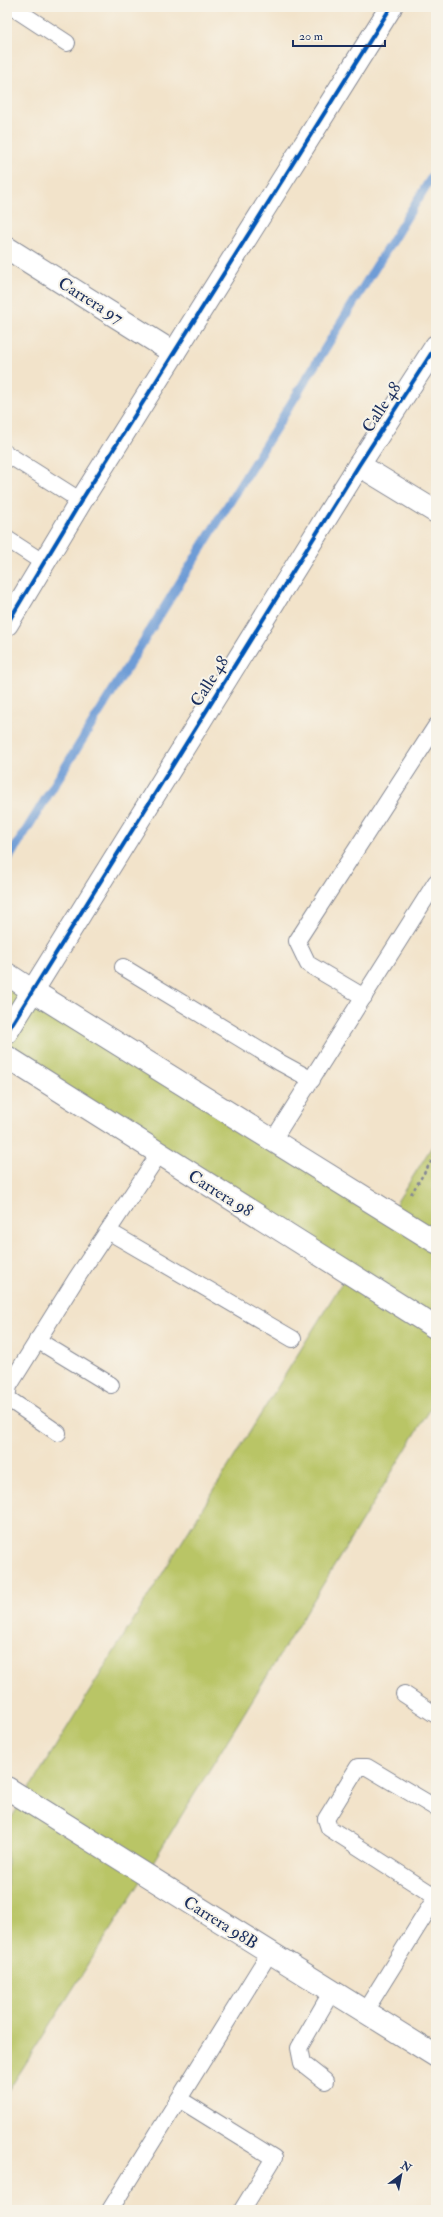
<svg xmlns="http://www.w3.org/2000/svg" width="443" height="2217" font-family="'IM FELL Double Pica',serif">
	<rect width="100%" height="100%" fill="#f7f3e8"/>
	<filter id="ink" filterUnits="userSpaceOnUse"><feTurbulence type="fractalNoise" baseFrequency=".025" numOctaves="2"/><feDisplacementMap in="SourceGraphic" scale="8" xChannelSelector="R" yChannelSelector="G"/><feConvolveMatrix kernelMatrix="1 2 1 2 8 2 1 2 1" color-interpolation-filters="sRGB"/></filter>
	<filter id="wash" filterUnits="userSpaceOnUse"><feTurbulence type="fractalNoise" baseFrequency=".012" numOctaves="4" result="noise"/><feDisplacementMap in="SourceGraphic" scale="16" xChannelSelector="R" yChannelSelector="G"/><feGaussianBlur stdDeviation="0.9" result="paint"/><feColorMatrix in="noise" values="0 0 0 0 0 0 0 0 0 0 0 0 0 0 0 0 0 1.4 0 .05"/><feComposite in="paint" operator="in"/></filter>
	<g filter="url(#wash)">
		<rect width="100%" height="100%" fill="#f2e3ca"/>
		<!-- green -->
		<path fill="#b9c566" stroke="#6a7a62" d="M7,974L390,1213L436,1140V1400L145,1875L7,2093V1825L348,1273L7,1057Z"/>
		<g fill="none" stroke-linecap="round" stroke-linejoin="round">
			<!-- stream -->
			<path stroke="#6e9cd6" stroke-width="9" d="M7,861L436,170"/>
		</g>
	</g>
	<g filter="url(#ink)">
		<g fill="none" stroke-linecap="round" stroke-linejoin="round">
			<defs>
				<g id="lane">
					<path d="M12,7L67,43"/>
					<path d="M7,454L81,501"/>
					<path d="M7,539L44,563"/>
					<path d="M123,967L279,1062L312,1080"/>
					<path d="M364,997L308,964L297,941L436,726"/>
					<path d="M273,1140L436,882"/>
					<path d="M108,1231L293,1339"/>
					<path d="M37,1340L111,1385"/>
					<path d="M58,1433L7,1398L9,1386L76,1279L159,1154"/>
					<path d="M404,1694L436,1715"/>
					<path d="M436,1897L329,1828L326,1819L358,1767H367L436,1808"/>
					<path d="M365,2011L436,1897"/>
					<path d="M325,2081L302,2063L299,2048L332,1991"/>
					<path d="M179,2099L274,2158L242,2210"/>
					<path d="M110,2210L270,1952"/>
				</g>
				<g id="street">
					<path d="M7,248L174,353"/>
					<path d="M359,465L436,512"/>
					<path d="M33,991L436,1242"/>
					<path d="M7,1057L436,1328"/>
					<path d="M7,1788L436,2056"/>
				</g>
				<g id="secondary">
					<path d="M7,624L81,501L391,7"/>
					<path d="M7,974L33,991"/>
					<path d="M7,1032L359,465L436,346"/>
				</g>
			</defs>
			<!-- lane casing -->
			<use href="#lane" stroke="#868994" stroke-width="18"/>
			<!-- street casing -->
			<use href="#street" stroke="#868994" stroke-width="24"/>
			<!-- secondary casing -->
			<use href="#secondary" stroke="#868994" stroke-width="24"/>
			<!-- path -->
			<path stroke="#868994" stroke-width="2.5" stroke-dasharray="3 3" stroke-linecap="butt" d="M411,1194L436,1154"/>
			<!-- lane -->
			<use href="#lane" stroke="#fff" stroke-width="16"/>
			<!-- street -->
			<use href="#street" stroke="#fff" stroke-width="22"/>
			<!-- secondary -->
			<use href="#secondary" stroke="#fff" stroke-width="22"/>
			<defs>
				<g id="cycleway">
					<path d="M7,624L81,501L391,7"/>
					<path d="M7,1032L359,465L436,346"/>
				</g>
			</defs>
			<!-- cycleway casing -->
			<use href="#cycleway" stroke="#f7f3e8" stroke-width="6"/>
			<!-- cycleway -->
			<use href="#cycleway" stroke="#0057b8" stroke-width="4"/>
		</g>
	</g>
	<g text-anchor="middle" stroke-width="4" stroke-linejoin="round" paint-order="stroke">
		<!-- street labels -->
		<g font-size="17" fill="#1b2f5e" stroke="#f7f3e8">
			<text transform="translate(91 300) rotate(32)" y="6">Carrera 97</text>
			<text transform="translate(381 407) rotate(-57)" y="6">Calle 48</text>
			<text transform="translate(209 681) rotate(-58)" y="6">Calle 48</text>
			<text transform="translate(221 1193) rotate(32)" y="6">Carrera 98</text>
			<text transform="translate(221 1922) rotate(32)" y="6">Carrera 98B</text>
		</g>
	</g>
	<!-- margin -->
	<rect width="443" height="2217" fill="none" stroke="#f7f3e8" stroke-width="24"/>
	<!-- north arrow -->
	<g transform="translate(401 2175) rotate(32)" stroke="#f7f3e8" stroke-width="3" paint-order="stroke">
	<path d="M0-3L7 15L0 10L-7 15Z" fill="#1b2f5e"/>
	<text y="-6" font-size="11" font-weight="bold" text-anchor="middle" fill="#1b2f5e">N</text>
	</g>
	<!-- scale -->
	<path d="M293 40v6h92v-6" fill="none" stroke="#1b2f5e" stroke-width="2"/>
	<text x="299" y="40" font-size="12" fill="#1b2f5e" stroke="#f7f3e8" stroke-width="3" paint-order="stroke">20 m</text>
</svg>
